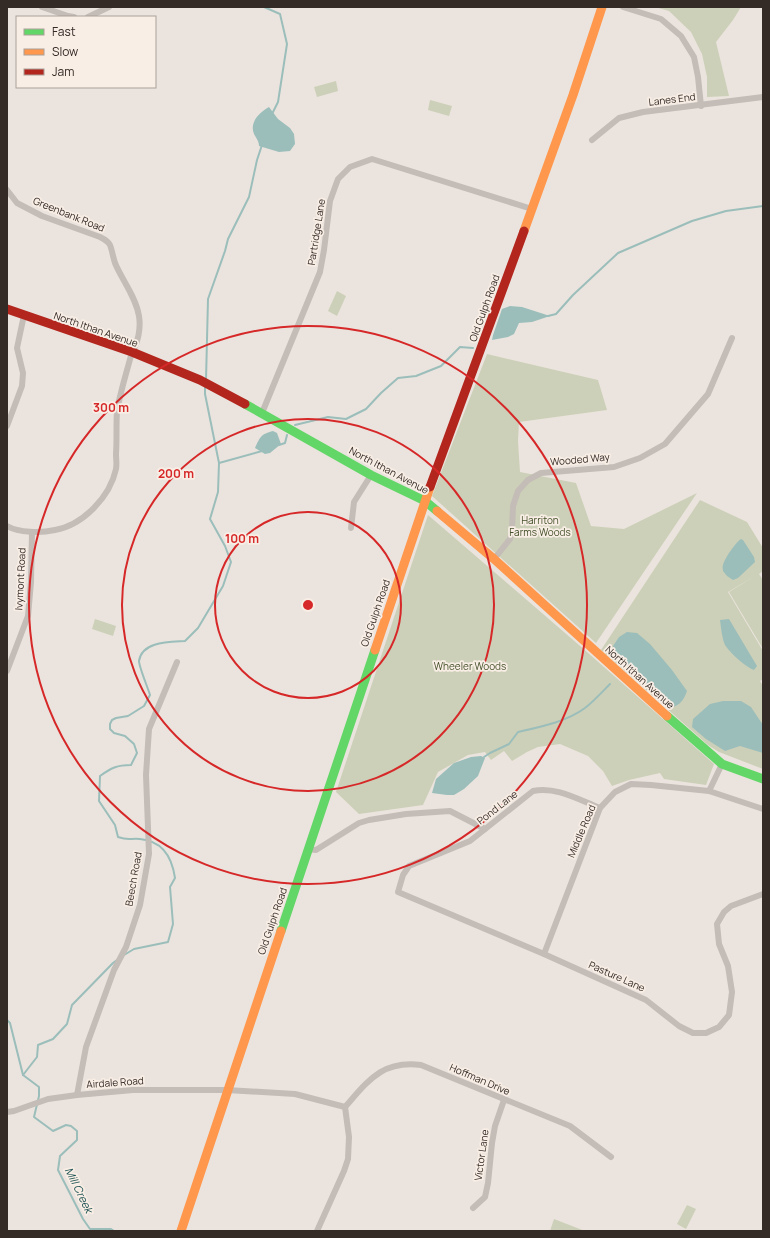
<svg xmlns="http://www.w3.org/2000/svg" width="770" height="1238" font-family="Manrope,sans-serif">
	<rect width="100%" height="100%" fill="#ebe4de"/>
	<!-- green -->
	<g fill="#cdd0b8">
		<path d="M655,7H741L733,20L716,42L729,96L707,97V77L702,54L691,32L669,11Z"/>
		<path d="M336,81L338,91L317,97L314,87Z"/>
		<path d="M430,100L452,106L449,116L428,110Z"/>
		<path d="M337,291L346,296L337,316L328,311Z"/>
		<path d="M487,354L598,380L607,410L519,422L518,441L520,472L576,483L591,526L624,529L697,493L596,643L432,496Z"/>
		<path d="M700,500L747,522L763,548V571L759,574L763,580V649L729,592L755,576L728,592L763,651V679L760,681L763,686V769L719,752L708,745L601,650Z"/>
		<path d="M428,515L579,645L714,764L706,785L664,779L660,773L629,780L612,786L603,771L588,756L560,744L538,747L527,752L512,761L504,751L491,760L485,752L468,755L438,772L423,805L359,814L336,792Z"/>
		<path d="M95,619L116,626L113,636L92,629Z"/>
		<path d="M687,1205L696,1209L686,1229L677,1224Z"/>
		<path d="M554,1219L585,1231H550Z"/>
	</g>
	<!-- water -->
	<g fill="#9bbebb">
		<path d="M269,107L278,119L290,128L294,134L295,144L290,151L279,152L259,146C259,141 256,138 254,134C249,122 260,112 269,107Z"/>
		<path d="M510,306L522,307L550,316L532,322L519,323L514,334L508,337L492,340L493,335L502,309Z"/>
		<path d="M273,431L277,433L281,444L270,453L265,454L255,448C260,437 261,434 273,431Z"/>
		<path d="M741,539L743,540L754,557L755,562L738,578L733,580L727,576L723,571C723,569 722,567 723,565C725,558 735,543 741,539Z"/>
		<path d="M729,619L757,666L754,670C746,667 730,653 725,645C722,638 721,628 720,620Z"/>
		<path d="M627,632L637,633L650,644L672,670L687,691C684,700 680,705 671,708L614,653L613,646L619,637Z"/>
		<path d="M723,701H741L751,707L763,725V753L740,746L725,751L706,739L692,727L693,719L710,704Z"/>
		<path d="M481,756L485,758L478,776L464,789L454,795H447L432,793L436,779L454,763L471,757Z"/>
	</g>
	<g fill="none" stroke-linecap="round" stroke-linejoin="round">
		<!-- stream -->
		<g stroke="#9bbebb" stroke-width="2">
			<path d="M264,7L280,14L287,44L278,102L272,114"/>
			<path d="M548,316L556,314L573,295L618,253L692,221L726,211L763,206"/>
			<path d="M206,380L208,299L225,251L228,239L249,197L257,160L262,145"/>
			<path d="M295,425L328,417L346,419L366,409L381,393L398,378L416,376L441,366L460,347L473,348"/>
			<path d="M279,445L285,443L287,435"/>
			<path d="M219,463L262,451"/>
			<path d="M484,757L490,753L509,744L518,732C540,727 566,722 585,708C594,701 602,692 610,684"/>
			<path d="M124,955L134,949L168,942L173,924L170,887L175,878C172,857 163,841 140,839C130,838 129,841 118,837L115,825L99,801L100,776C111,768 117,765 131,765L137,753L134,744L125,736L114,733L110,729V724L112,720L116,718L128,716L144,706L150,695C148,688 139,667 139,661C142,641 170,642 185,641L198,628L223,586L231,562L225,546L210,519L218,492L219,463L205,394V387"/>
			<path d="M7,1020L10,1023L23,1075L39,1087V1096L34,1117L53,1131L66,1125L71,1126L77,1131V1140L60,1156L58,1170L83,1219L90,1229H111L114,1231"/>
			<path d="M23,1075L37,1057L38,1045L53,1039L67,1024L72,1005L113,963L117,960"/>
		</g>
		<!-- street -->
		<g stroke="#c4bcb7" stroke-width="6">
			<path d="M42,7L68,16L74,17"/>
			<path d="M623,7L661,19L681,36L694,57L698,77L701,106"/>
			<path d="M88,17L109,7"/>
			<path d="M592,140L619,118L643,112L763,97"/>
			<path d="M7,190L17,203L42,216L100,237C104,239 108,241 110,245C112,250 113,257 115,263C122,280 136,297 139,316C141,328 138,343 132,352C127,371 120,393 117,411C116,425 117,440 116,454C116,459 117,464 116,469C110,497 83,525 55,530C41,533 19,533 7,526"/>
			<path d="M262,413L320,272L324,250L330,201L338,179L350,167L372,159L532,209"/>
			<path d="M7,426L22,386L23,373L17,348L24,315"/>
			<path d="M351,528L354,502L371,475"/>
			<path d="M494,559L510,539L512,530L513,506L518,491L528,480L541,473L614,467L640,458L665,444L708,394L732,338"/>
			<path d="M7,671L28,616L31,582L32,532"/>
			<path d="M709,791L722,764"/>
			<path d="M600,808C579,800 556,786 533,791L470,841L409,866L403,875L398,892L544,954L646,1000L679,1026L693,1033H706L719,1027L729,1015L732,992L728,966L719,944L717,924L724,912L731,906L763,894"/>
			<path d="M308,849L316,850L359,823L369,820L406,814L450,811L485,829"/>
			<path d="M544,954L600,808L615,792L631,784L651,785L709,791L763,809"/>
			<path d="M77,1095L86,1047L114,970L126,947L140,905L149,854L146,775L149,729L177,662"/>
			<path d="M345,1107C368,1081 382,1060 421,1065L570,1126L611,1157"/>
			<path d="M7,1112L14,1111L48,1099L77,1095L133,1090H227L295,1094L345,1107"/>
			<path d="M473,1208L485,1197L488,1183L492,1143L495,1126L504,1100"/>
			<path d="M317,1231L344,1171L348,1159L349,1137L345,1107"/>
		</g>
		<!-- fast -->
		<g stroke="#63d668" stroke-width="9">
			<path d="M245,404L371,475L425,501L437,511"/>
			<path d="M667,716L722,764L763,779"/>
			<path d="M281,931L375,650"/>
		</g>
		<!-- slow -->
		<g stroke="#ff974d" stroke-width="9">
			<path d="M524,231L573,95L602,7"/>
			<path d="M437,511L494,559L667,716"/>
			<path d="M375,650L430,487"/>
			<path d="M181,1231L281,931"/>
		</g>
		<!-- jam -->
		<g stroke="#b3261e" stroke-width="9">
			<path d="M7,309L132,352L200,380L245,404"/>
			<path d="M430,487L524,231"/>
		</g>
	</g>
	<!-- distance rings -->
	<g fill="none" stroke="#d62828" stroke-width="2">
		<circle cx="308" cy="605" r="93"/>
		<circle cx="308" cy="605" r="186"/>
		<circle cx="308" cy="605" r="279"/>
	</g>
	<g text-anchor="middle" stroke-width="3.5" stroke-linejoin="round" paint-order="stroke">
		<!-- street labels -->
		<g font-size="10" fill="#342a26" stroke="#f8eee5">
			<text transform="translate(672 99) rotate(-7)" y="4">Lanes End</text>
			<text transform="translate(69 214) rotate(22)" y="4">Greenbank Road</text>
			<text transform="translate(316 232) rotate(-81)" y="4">Partridge Lane</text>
			<text transform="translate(484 308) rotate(-70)" y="4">Old Gulph Road</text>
			<text transform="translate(96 329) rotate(19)" y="4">North Ithan Avenue</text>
			<text transform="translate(580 459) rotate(-5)" y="4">Wooded Way</text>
			<text transform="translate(389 470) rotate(28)" y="4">North Ithan Avenue</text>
			<text transform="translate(20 579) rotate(-87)" y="4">Ivymont Road</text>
			<text transform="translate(375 613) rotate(-71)" y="4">Old Gulph Road</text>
			<text transform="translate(640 677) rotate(42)" y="4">North Ithan Avenue</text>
			<text transform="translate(497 807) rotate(-38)" y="4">Pond Lane</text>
			<text transform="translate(581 831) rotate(-67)" y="4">Middle Road</text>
			<text transform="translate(133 879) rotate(-80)" y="4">Beech Road</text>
			<text transform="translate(272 921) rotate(-71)" y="4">Old Gulph Road</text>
			<text transform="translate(617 976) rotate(24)" y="4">Pasture Lane</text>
			<text transform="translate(480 1079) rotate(23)" y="4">Hoffman Drive</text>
			<text transform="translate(115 1082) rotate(-4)" y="4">Airdale Road</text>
			<text transform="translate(481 1155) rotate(-82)" y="4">Victor Lane</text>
		</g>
		<!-- park labels -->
		<g font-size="10" fill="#45512b" stroke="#f8eee5">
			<text x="540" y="524">Harriton<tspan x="540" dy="12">Farms Woods</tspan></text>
			<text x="470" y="670">Wheeler Woods</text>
		</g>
		<!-- water labels -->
		<g font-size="11" font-style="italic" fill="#1d5354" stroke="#f8eee5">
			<text transform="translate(79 1190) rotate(64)" y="4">Mill Creek</text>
		</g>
	</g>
	<circle cx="308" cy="605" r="6" fill="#d62828" stroke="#f8eee5" stroke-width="2"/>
	<g font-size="12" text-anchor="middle" font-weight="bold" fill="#d62828" stroke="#f8eee5" stroke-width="3.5" stroke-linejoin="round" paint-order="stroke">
		<text x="111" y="412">300 m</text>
		<text x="176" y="478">200 m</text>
		<text x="242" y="543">100 m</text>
	</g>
	<!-- border -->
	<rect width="770" height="1238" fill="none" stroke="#342a26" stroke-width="16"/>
	<!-- legend -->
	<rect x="16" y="16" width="140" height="72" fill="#f8eee5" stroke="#aaa099"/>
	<rect x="24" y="29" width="20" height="6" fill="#63d668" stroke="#aaa099"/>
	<text x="52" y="36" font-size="12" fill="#342a26">Fast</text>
	<rect x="24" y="49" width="20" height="6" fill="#ff974d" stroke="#aaa099"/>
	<text x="52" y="56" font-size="12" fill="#342a26">Slow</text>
	<rect x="24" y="69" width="20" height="6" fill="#b3261e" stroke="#aaa099"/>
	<text x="52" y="76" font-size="12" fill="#342a26">Jam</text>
</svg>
